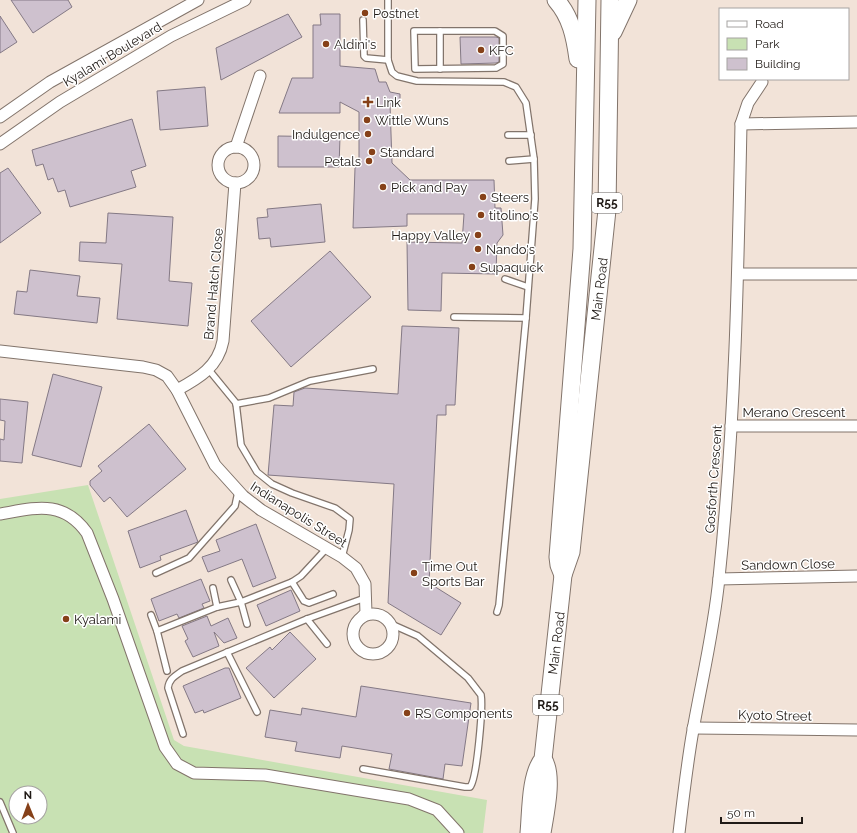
<svg xmlns="http://www.w3.org/2000/svg" width="857" height="833" font-family="Raleway,sans-serif">
	<rect width="100%" height="100%" fill="#f2e3d8"/>
	<!-- green -->
	<path fill="#c8e1b3" fill-rule="evenodd" d="M88,485L174,740L184,746L487,800L483,833H0V499ZM16,793H40V817H16Z"/>
	<!-- building -->
	<g fill="#cec1ce" stroke="#847985">
		<path d="M11,0H68L72,7L33,33Z"/>
		<path d="M288,14L302,37L221,80L216,48Z"/>
		<path d="M320,14H340V66L375,69L379,82H386L390,92L400,94V101L390,104L392,163L410,180H494L495,208H501L503,235L497,243L496,274L442,273L441,311L408,310L407,242L462,243L464,214H407V226L353,228L355,168L359,165V112L340,102V113H279L292,78H313V25H321Z"/>
		<path d="M0,16L17,42L0,53Z"/>
		<path d="M460,37H496L499,38V62L496,63L461,64Z"/>
		<path d="M205,87L208,126L160,130L157,91Z"/>
		<path d="M132,119L146,166L131,171L136,187L70,207L65,190L58,192L53,178L48,180L43,164L36,166L32,150Z"/>
		<path d="M278,136L340,137L339,167H278Z"/>
		<path d="M8,168L41,213L0,243V173Z"/>
		<path d="M321,204L325,242L271,247L270,238L259,239L257,218L268,217L267,209Z"/>
		<path d="M108,213L173,217L169,281L192,283L188,326L117,319L122,264L79,261L80,242L106,243Z"/>
		<path d="M330,251L371,297L291,367L251,321Z"/>
		<path d="M30,270L80,276L77,296L100,298L97,323L14,314L17,291L27,292Z"/>
		<path d="M402,326L459,328L455,405H446V415H437L429,583L461,603L441,635L388,603L394,484L268,475L274,405L293,406L294,392L305,388L398,394Z"/>
		<path d="M53,374L102,387L81,467L32,455Z"/>
		<path d="M0,399L28,402L22,463L0,461V439L4,440L5,421L0,420Z"/>
		<path d="M149,424L186,469L127,517L110,497L104,502L90,485V481L102,471L98,466Z"/>
		<path d="M186,510L198,542L160,556L161,560L140,568L128,531Z"/>
		<path d="M256,524L276,578L253,587L242,559L208,572L202,557L220,551L216,540Z"/>
		<path d="M201,579L210,601L202,604L204,608L179,618L177,614L159,621L151,599Z"/>
		<path d="M291,590L300,611L266,626L257,605Z"/>
		<path d="M207,616L211,626L228,618L237,638L224,643L214,632L219,646L193,657L185,641L188,639L182,626Z"/>
		<path d="M290,632L316,659L274,698L246,668L270,647L272,650Z"/>
		<path d="M225,668H229L241,698L204,713L203,710L195,713L183,686Z"/>
		<path d="M361,686L471,703L462,766L445,764L443,779L389,769L392,754L342,746L340,758L295,751L297,742L265,737L270,710L301,715L302,708L356,717Z"/>
	</g>
	<g fill="none" stroke-linecap="round" stroke-linejoin="round">
		<defs>
			<g id="service">
				<path d="M388,0V60L392,72L397,76L417,81L504,82L516,87L526,103L534,159L535,199L526,318L499,605L497,612"/>
				<path d="M363,20L364,56L366,58L388,60"/>
				<path d="M414,31H495L503,36V64L496,68L415,69Z"/>
				<path d="M440,31V69"/>
				<path d="M508,135H531"/>
				<path d="M509,161L534,159"/>
				<path d="M505,279L528,287"/>
				<path d="M454,317L526,318"/>
				<path d="M209,370L236,403L241,445L257,472L272,484L292,493L335,508L350,519L349,530L342,557"/>
				<path d="M236,404L269,398L310,381L373,369"/>
				<path d="M156,573L189,558L235,506L238,492"/>
				<path d="M231,580L241,602L247,624"/>
				<path d="M292,582L304,601L309,603L333,594"/>
				<path d="M213,588L217,607"/>
				<path d="M151,615L157,631"/>
				<path d="M307,619L327,644"/>
				<path d="M227,652L257,712"/>
				<path d="M167,671L157,631L217,607L241,602L292,582L301,576L327,548"/>
				<path d="M183,734L168,688C169,679 175,676 182,671L307,619L365,598"/>
				<path d="M363,769L465,787H470C477,779 483,708 481,695L468,678L418,636L391,624"/>
				<path d="M0,802L13,833"/>
			</g>
			<g id="minor">
				<path d="M0,117L50,82L198,0"/>
				<path d="M741,124L857,122"/>
				<path d="M0,144L60,102L171,36L245,0"/>
				<circle cx="236" cy="165" r="18"/>
				<path d="M236,147L260,76"/>
				<path d="M738,274H857"/>
				<path d="M0,351L143,367L156,370L167,376L177,390L215,465L243,496L261,510L342,557L356,568L365,584L366,613L363,616"/>
				<path d="M177,390C199,378 218,367 223,341L235,183"/>
				<path d="M731,426H857"/>
				<path d="M0,514C35,508 63,499 87,533L113,599L165,747L177,764L194,773L265,775L409,799L437,810L458,833"/>
				<path d="M719,579L857,576"/>
				<circle cx="373" cy="634" r="20"/>
				<path d="M693,728L857,730"/>
				<path d="M679,833C683,799 687,764 693,730C702,679 714,630 719,578C735,427 738,275 741,124L748,103L762,82"/>
			</g>
			<g id="primary">
				<path d="M556,0C571,17 575,37 578,59"/>
				<path d="M613,32L628,0"/>
				<path d="M563,575L559,565L558,557L582,249L587,0"/>
				<path d="M529,833C531,812 530,775 543,759L563,575L571,552L607,210L610,0"/>
				<path d="M542,833C545,814 554,775 543,759"/>
			</g>
		</defs>
		<!-- service casing -->
		<use href="#service" stroke="#82746b" stroke-width="8"/>
		<!-- minor casing -->
		<use href="#minor" stroke="#82746b" stroke-width="13"/>
		<!-- primary casing -->
		<use href="#primary" stroke="#82746b" stroke-width="19"/>
		<!-- service -->
		<use href="#service" stroke="#fff" stroke-width="5.5"/>
		<!-- minor -->
		<use href="#minor" stroke="#fff" stroke-width="11"/>
		<!-- primary -->
		<use href="#primary" stroke="#fff" stroke-width="17"/>
	</g>
	<!-- markers -->
	<g fill="#864119" stroke="#fff" stroke-width="1.5">
		<circle cx="365" cy="13" r="4"/>
		<circle cx="326" cy="44" r="4"/>
		<circle cx="481" cy="50" r="4"/>
		<path d="M366 96h4v4h4v4h-4v4h-4v-4h-4v-4h4z"/>
		<circle cx="367" cy="120" r="4"/>
		<circle cx="368" cy="134" r="4"/>
		<circle cx="372" cy="152" r="4"/>
		<circle cx="369" cy="161" r="4"/>
		<circle cx="383" cy="187" r="4"/>
		<circle cx="483" cy="197" r="4"/>
		<circle cx="481" cy="215" r="4"/>
		<circle cx="478" cy="235" r="4"/>
		<circle cx="478" cy="249" r="4"/>
		<circle cx="472" cy="267" r="4"/>
		<circle cx="414" cy="573" r="4"/>
		<circle cx="66" cy="619" r="4"/>
		<circle cx="407" cy="713" r="4"/>
	</g>
	<g text-anchor="middle" stroke-width="3" stroke-linejoin="round" paint-order="stroke">
		<!-- shield labels -->
		<g fill="#fff" stroke="#635f5c" stroke-width="1">
			<rect x="592" y="193" width="30" height="20" rx="3"/>
			<rect x="533" y="695" width="30" height="20" rx="3"/>
		</g>
		<g font-size="12" font-weight="bold" fill="#201a16">
			<text x="607" y="207">R55</text>
			<text x="548" y="709">R55</text>
		</g>
		<!-- poi labels -->
		<g font-size="13" fill="#201a16" stroke="#fff" text-anchor="start">
			<text x="373" y="18">Postnet</text>
			<text x="334" y="49">Aldini's</text>
			<text x="489" y="55">KFC</text>
			<text x="376" y="107">Link</text>
			<text x="375" y="125">Wittle Wuns</text>
			<text x="360" y="139" text-anchor="end">Indulgence</text>
			<text x="380" y="157">Standard</text>
			<text x="361" y="166" text-anchor="end">Petals</text>
			<text x="391" y="192">Pick and Pay</text>
			<text x="491" y="202">Steers</text>
			<text x="489" y="220">titolino's</text>
			<text x="470" y="240" text-anchor="end">Happy Valley</text>
			<text x="486" y="254">Nando's</text>
			<text x="480" y="272">Supaquick</text>
			<text x="422" y="571">Time Out<tspan x="422" dy="15">Sports Bar</tspan></text>
			<text x="74" y="624">Kyalami</text>
			<text x="415" y="718">RS Components</text>
		</g>
		<!-- street labels -->
		<g font-size="13" fill="#201a16" stroke="#fff">
			<text transform="translate(112 54) rotate(-31)" y="5">Kyalami Boulevard</text>
			<text transform="translate(213 284) rotate(-85)" y="5">Brand Hatch Close</text>
			<text transform="translate(599 289) rotate(-83)" y="5">Main Road</text>
			<text x="794" y="417">Merano Crescent</text>
			<text transform="translate(713 479) rotate(-86)" y="5">Gosforth Crescent</text>
			<text transform="translate(299 514) rotate(32)" y="5">Indianapolis Street</text>
			<text transform="translate(788 564) rotate(-1)" y="5">Sandown Close</text>
			<text transform="translate(556 643) rotate(-83)" y="5">Main Road</text>
			<text transform="translate(775 715) rotate(1)" y="5">Kyoto Street</text>
		</g>
	</g>
	<!-- legend -->
	<rect x="719" y="8" width="130" height="72" fill="#ffffff" stroke="#a6a3a2"/>
	<rect x="727" y="21" width="20" height="6" fill="#ffffff" stroke="#a6a3a2"/>
	<text x="755" y="28" font-size="12" fill="#201a16">Road</text>
	<rect x="727" y="38" width="20" height="12" fill="#c8e1b3" stroke="#a6a3a2"/>
	<text x="755" y="48" font-size="12" fill="#201a16">Park</text>
	<rect x="727" y="58" width="20" height="12" fill="#cec1ce" stroke="#a6a3a2"/>
	<text x="755" y="68" font-size="12" fill="#201a16">Building</text>
	<!-- north arrow -->
	<g transform="translate(28 805) rotate(359)"><circle r="19" fill="#ffffff" stroke="#a6a3a2"/>
	<path d="M0-3L7 15L0 10L-7 15Z" fill="#864119"/>
	<text y="-6" font-size="11" font-weight="bold" text-anchor="middle" fill="#201a16">N</text>
	</g>
	<!-- scale -->
	<path d="M721 817v6h81v-6" fill="none" stroke="#201a16" stroke-width="2"/>
	<text x="727" y="817" font-size="12" fill="#201a16" stroke="#ffffff" stroke-width="3" paint-order="stroke">50 m</text>
</svg>
